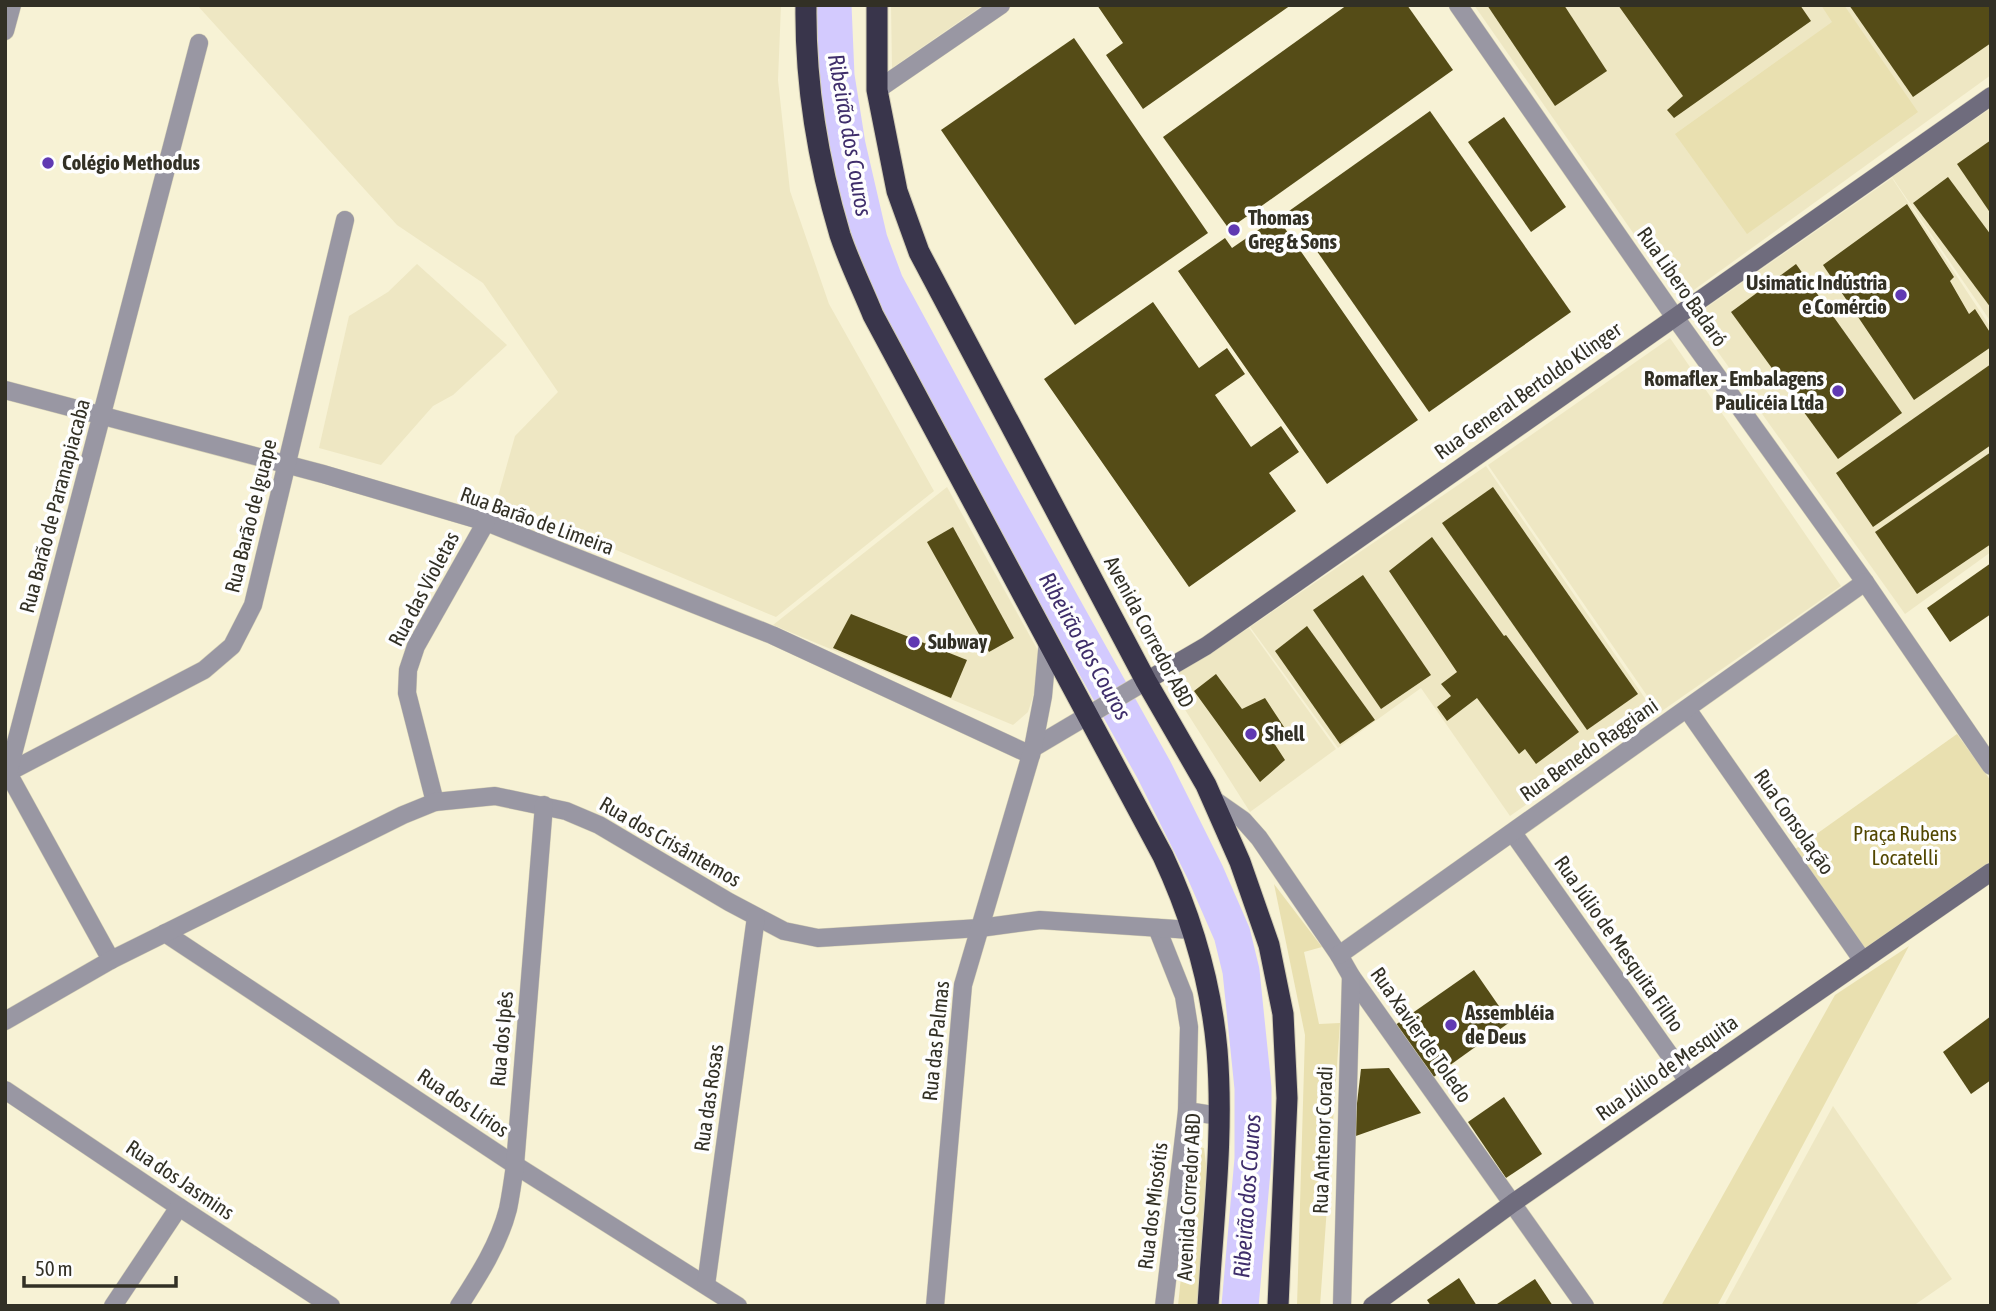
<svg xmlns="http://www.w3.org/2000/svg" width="1996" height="1311" font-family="'Asap Condensed',sans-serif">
	<rect width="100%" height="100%" fill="#f7f2d5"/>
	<!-- built -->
	<g fill="#eee7c3">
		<path d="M197,5H781L778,80L790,191L829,304L934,491L776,617L497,500L515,436L558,392L483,283L397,225Z"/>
		<path d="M891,5H983L892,68Z"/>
		<path d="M1474,5H1991V75L1680,300Z"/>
		<path d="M1991,108V322L1892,177Z"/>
		<path d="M1892,178L1991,328V552L1905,614L1693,317Z"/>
		<path d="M417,264L507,345L453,395L433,406L381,465L319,448L349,316L388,292Z"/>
		<path d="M1670,338L1841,586L1659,713L1488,465Z"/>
		<path d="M1486,466L1655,713L1510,816L1421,688L1338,748L1250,627Z"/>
		<path d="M947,487L1040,654L1037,684L1028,712L1013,725L773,625Z"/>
		<path d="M1249,628L1336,749L1250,812L1170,686L1182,669Z"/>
		<path d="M1833,1106L1952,1279L1913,1306H1724Z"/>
	</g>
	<!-- green -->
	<g fill="#e9e0b0">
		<path d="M1821,5H1844L1918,112L1747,234L1675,134L1832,22Z"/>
		<path d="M1957,734L1991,781V861L1865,950L1794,850Z"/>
		<path d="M1274,884L1322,947L1304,952L1319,1024L1340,1023L1320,1306H1297L1305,1035Z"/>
		<path d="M1909,946L1717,1306H1661L1835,995Z"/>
		<path d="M1198,1147L1204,1148L1208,1180L1200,1306H1178L1194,1150Z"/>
	</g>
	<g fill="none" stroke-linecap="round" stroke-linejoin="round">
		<!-- river -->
		<path stroke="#d3cafe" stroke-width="37" d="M833,5L836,76L847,145L869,240L885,283L988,473L1154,770L1205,872L1232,934L1241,971L1253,1088V1159L1240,1306"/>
	</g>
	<!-- building -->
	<g fill="#554c17">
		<path d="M1097,5H1291L1143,109L1106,55L1123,43Z"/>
		<path d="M1347,5H1407L1453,70L1229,229L1163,137Z"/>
		<path d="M1487,5H1564L1607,71L1555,106Z"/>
		<path d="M1618,5H1800L1811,21L1674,118L1667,110L1683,96Z"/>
		<path d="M1849,5H1991V43L1913,97Z"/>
		<path d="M1074,38L1208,233L1075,325L941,130Z"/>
		<path d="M1430,111L1571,312L1429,412L1289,211Z"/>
		<path d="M1504,117L1566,207L1531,232L1468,142Z"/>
		<path d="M1991,140V214L1957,164Z"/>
		<path d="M1948,177L1991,235V308L1913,203Z"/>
		<path d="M1907,204L1954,277L1950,281L1969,314L1975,309L1991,334V347L1914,400L1823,265Z"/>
		<path d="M1277,217L1418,420L1327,484L1178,271L1225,238L1232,248Z"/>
		<path d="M1796,264L1902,413L1838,459L1731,312Z"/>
		<path d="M1153,302L1199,368L1227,348L1245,374L1215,395L1251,447L1281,426L1299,452L1269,473L1296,511L1189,587L1044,379Z"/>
		<path d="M1991,364V445L1873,527L1836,473Z"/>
		<path d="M1991,452V544L1917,594L1875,532Z"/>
		<path d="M1493,487L1638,694L1587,730L1442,523Z"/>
		<path d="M953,527L1014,638L989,652L927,542Z"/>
		<path d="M1432,537L1504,636L1506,635L1579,732L1536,764L1525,749L1519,754L1477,698L1447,721L1437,707L1451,696L1441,684L1457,672L1389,571Z"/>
		<path d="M1991,563V614L1950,642L1927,608Z"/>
		<path d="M1363,575L1431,675L1381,709L1313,610Z"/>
		<path d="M851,614L967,660L951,698L833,648Z"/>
		<path d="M1307,626L1375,720L1340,744L1275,651Z"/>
		<path d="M1216,674L1242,709L1265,698L1284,727L1272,740L1285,760L1260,782L1194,691Z"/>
		<path d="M1474,970L1510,1022L1428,1081L1391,1028Z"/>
		<path d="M1991,1016V1080L1971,1094L1943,1052Z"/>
		<path d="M1389,1068L1421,1113L1353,1137L1361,1069Z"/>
		<path d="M1504,1097L1542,1154L1506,1178L1468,1122Z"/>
		<path d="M1459,1278L1477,1306H1431L1427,1300Z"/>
		<path d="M1535,1279L1553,1306H1494Z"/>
	</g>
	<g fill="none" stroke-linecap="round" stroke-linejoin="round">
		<defs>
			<g id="street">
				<path d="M1458,5L1674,316L1865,582L1991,766"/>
				<path d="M5,31L12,5"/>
				<path d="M877,90L1001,5"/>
				<path d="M5,390L323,474L486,522L772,635L1031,755"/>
				<path d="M1687,709L1863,961"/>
				<path d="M1033,748L1146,681"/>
				<path d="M5,774L204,670L232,646L253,605L345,220"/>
				<path d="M1213,799L1243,820L1259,838L1339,955L1351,976L1585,1306"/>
				<path d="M435,802L407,693L408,670L416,646L486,522"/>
				<path d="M1513,833L1688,1081"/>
				<path d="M1157,928L1184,996L1189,1027L1187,1111"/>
				<path d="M165,933L515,1165L738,1306"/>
				<path d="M1339,955L1865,582"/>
				<path d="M111,960L8,773L199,43"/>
				<path d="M5,1021L111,960L403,815L435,802L495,796L566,811L599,825L729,902L784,931L818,938L980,928L1040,920L1191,930"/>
				<path d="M5,1090L179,1207L331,1306"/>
				<path d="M706,1285L756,917"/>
				<path d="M113,1306L179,1207"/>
				<path d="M459,1306C479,1275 499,1244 508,1209C511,1194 513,1180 515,1165L544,805"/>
				<path d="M935,1306L963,985L1033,748L1043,696L1048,640"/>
				<path d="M1164,1306L1187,1111L1219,1116"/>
				<path d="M1342,1306L1351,976"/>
			</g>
			<g id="secondary">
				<path d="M1146,681L1206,646L1991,96"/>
				<path d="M1372,1306L1513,1203L1991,872"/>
			</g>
			<g id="highway">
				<path d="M806,5C805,82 818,161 840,235C849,262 862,288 873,315L1163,856C1191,916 1211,984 1217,1050C1224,1135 1213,1221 1208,1306"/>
				<path d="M877,5V90L897,191L919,252L1146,681L1206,785L1240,862L1269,945L1283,1014L1287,1098L1278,1306"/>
			</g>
		</defs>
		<!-- street casing -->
		<use href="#street" stroke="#d4cfb5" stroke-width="19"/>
		<!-- secondary casing -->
		<use href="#secondary" stroke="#d4cfb5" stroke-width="19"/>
		<!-- highway casing -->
		<use href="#highway" stroke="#d4cfb5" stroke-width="23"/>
		<!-- street -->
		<use href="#street" stroke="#9997a3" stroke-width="18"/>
		<!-- secondary -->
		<use href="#secondary" stroke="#6f6c7d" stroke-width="18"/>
		<!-- highway -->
		<use href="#highway" stroke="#39354b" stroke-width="21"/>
	</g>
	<!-- markers -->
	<g fill="#6039b2" stroke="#fefefe" stroke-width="2.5">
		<circle cx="48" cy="163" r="7"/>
		<circle cx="1234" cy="230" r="7"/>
		<circle cx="1901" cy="295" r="7"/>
		<circle cx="1838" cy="391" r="7"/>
		<circle cx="914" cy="642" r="7"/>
		<circle cx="1251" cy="734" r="7"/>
		<circle cx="1451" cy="1025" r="7"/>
	</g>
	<g text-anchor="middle" stroke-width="7" stroke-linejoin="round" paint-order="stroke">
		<!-- poi labels -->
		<g font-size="21" font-weight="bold" fill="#323025" stroke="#fefefe" text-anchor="start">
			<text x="62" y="170">Colégio Methodus</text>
			<text x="1248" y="225">Thomas<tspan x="1248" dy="24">Greg &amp; Sons</tspan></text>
			<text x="1887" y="290" text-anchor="end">Usimatic Indústria<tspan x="1887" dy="24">e Comércio</tspan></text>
			<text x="1824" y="386" text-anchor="end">Romaflex - Embalagens<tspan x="1824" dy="24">Paulicéia Ltda</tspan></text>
			<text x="928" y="649">Subway</text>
			<text x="1265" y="741">Shell</text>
			<text x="1465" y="1020">Assembléia<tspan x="1465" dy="24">de Deus</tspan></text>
		</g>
		<!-- street labels -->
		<g font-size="21" fill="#323025" stroke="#fefefe">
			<text transform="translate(1682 287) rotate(55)" y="7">Rua Libero Badaró</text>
			<text transform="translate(1528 391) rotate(-35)" y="7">Rua General Bertoldo Klinger</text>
			<text transform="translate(55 506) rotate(-75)" y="7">Rua Barão de Paranapiacaba</text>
			<text transform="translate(251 516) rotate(-76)" y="7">Rua Barão de Iguape</text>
			<text transform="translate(537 521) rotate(20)" y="7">Rua Barão de Limeira</text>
			<text transform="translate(424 589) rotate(-62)" y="7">Rua das Violetas</text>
			<text transform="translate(1149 632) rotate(62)" y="7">Avenida Corredor ABD</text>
			<text transform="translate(1589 750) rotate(-35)" y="7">Rua Benedo Raggiani</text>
			<text transform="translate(1794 822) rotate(55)" y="7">Rua Consolação</text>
			<text transform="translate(670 842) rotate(30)" y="7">Rua dos Crisântemos</text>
			<text transform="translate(1619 944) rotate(55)" y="7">Rua Júlio de Mesquita Filho</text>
			<text transform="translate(1421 1035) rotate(55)" y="7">Rua Xavier de Toledo</text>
			<text transform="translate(502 1039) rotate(-85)" y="7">Rua dos Ipês</text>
			<text transform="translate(936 1041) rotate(-84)" y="7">Rua das Palmas</text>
			<text transform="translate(1667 1068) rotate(-35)" y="7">Rua Júlio de Mesquita</text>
			<text transform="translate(709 1098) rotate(-82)" y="7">Rua das Rosas</text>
			<text transform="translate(463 1103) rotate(34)" y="7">Rua dos Lírios</text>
			<text transform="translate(1323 1140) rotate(-88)" y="7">Rua Antenor Coradi</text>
			<text transform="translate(180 1180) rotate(34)" y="7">Rua dos Jasmins</text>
			<text transform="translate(1189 1197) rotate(-87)" y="7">Avenida Corredor ABD</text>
			<text transform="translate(1153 1206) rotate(-83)" y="7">Rua dos Miosótis</text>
		</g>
		<!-- park labels -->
		<g font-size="21" fill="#524701" stroke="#fefefe">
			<text x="1905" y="841">Praça Rubens<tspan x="1905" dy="24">Locatelli</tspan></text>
		</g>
		<!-- water labels -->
		<g font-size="23" font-style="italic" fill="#3f2e6b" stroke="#fefefe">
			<text transform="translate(850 135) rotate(80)" y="8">Ribeirão dos Couros</text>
			<text transform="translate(1085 646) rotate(61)" y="8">Ribeirão dos Couros</text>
			<text transform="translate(1247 1196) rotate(-86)" y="8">Ribeirão dos Couros</text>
		</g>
	</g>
	<!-- border -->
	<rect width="1996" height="1311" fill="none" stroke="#323025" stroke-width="14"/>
	<!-- scale -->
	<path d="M24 1276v10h152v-10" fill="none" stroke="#323025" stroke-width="3.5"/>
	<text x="35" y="1276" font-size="21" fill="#323025" stroke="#fefefe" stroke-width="5" paint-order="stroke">50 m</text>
</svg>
